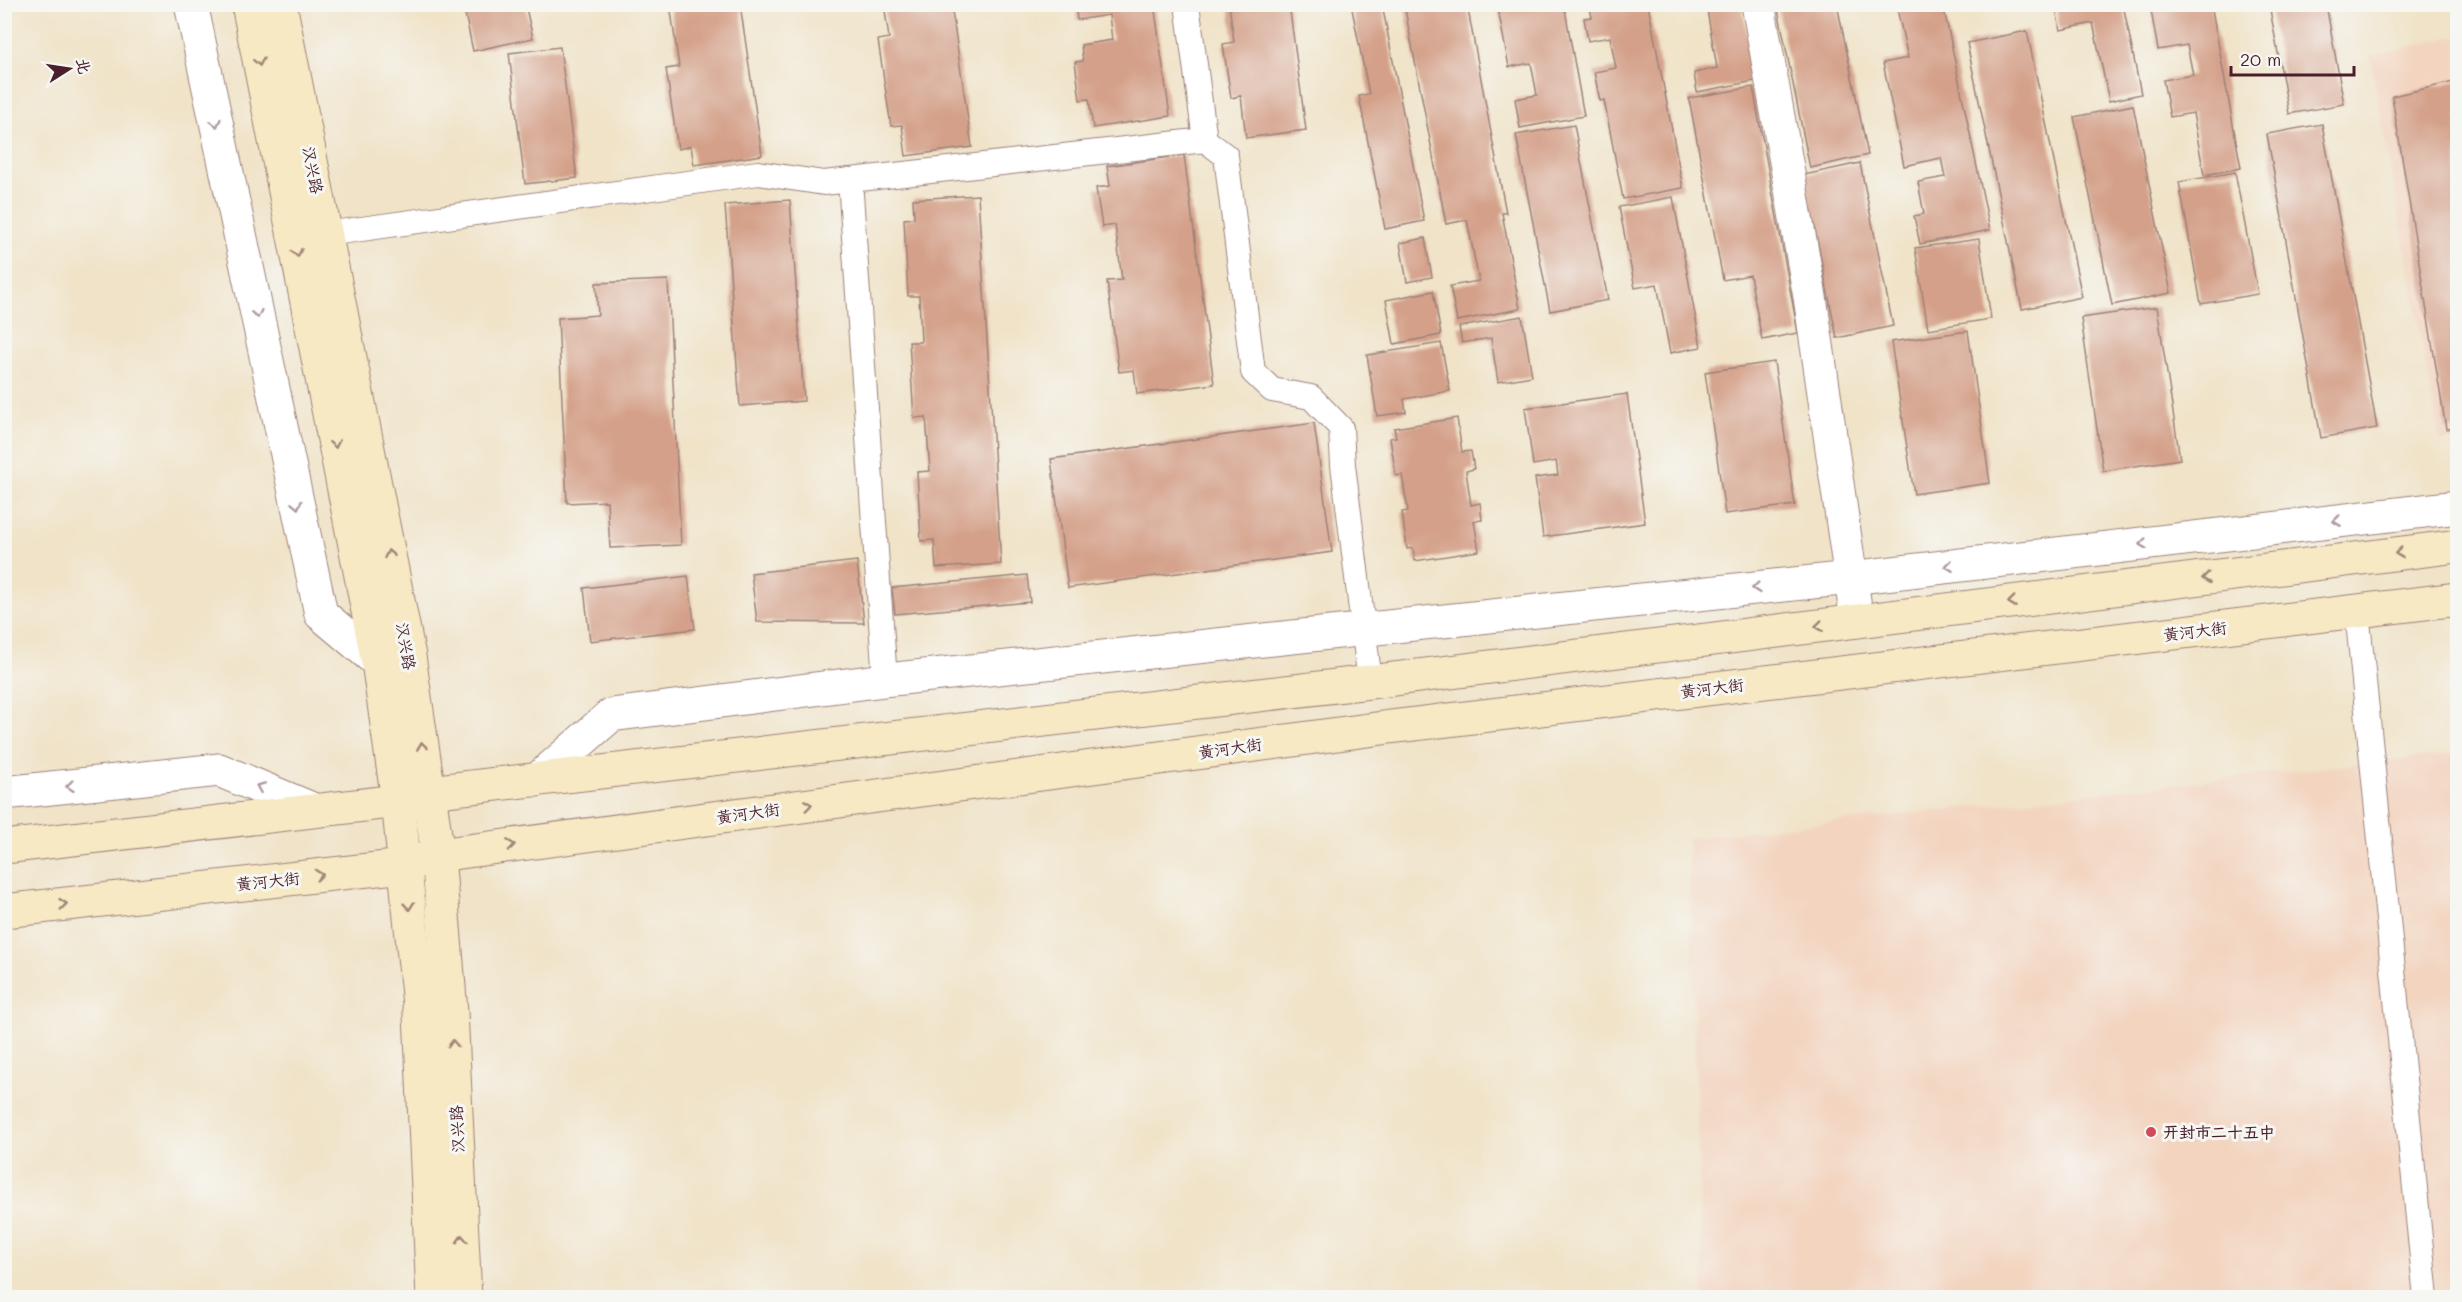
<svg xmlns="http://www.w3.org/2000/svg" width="2462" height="1302" font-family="Mali,'LXGW WenKai TC',sans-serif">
	<rect width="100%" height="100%" fill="#f6f6f2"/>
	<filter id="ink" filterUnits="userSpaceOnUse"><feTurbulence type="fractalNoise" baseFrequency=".0167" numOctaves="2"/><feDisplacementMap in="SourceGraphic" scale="12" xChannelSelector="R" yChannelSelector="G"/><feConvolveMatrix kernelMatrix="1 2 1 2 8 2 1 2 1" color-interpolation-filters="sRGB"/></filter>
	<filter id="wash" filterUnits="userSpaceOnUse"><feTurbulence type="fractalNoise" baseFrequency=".008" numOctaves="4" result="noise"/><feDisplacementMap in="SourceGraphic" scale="24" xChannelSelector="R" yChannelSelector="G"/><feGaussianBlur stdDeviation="1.35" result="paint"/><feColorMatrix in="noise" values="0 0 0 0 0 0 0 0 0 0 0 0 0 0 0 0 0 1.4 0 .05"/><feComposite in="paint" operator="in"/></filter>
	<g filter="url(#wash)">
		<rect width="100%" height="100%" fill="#f0e3c8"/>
		<!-- built -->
		<g fill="#f3d4bf">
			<path d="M2457,36V440L2440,441L2370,56Z"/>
			<path d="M2457,753V1297H1703L1688,838Z"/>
		</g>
		<g id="blocks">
			<!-- building -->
			<g fill="#d4a089">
				<path d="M463,4H525L533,38L473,51Z"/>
				<path d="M670,4H740L762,155L694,165L691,146L678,149L666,69L679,67Z"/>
				<path d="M884,4H951L972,147L906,156L902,125L891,126L878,40L889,38Z"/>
				<path d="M1075,4H1154L1170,116L1093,128L1089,99L1080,100L1075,62L1083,61L1081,45L1112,40L1109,15L1077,20Z"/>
				<path d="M1229,4H1289L1306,130L1246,138L1241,96L1231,98L1223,44L1234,42Z"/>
				<path d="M1351,4H1382L1424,221L1385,229L1359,96L1369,94Z"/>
				<path d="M1404,4H1467L1506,213H1502L1520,309L1457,321L1450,286L1479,281L1467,220L1446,224Z"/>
				<path d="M1497,4H1564L1584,116L1520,128L1515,99L1537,95L1531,63L1509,67Z"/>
				<path d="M1589,4H1648L1683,188L1623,199L1604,100L1600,101L1594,72L1616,68L1610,37L1588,41L1584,18L1592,17Z"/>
				<path d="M1706,4H1742L1755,81L1697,92L1694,73L1717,68Z"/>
				<path d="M1777,4H1837L1868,155L1810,168Z"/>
				<path d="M1896,4H1943L1990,230L1920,244L1914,216L1924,214L1918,182L1945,177L1941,158L1904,166L1883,63L1908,58Z"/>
				<path d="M2055,4H2123L2141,94L2109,101L2093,23L2060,30Z"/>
				<path d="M2211,4L2241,168L2204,175L2193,113L2170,117L2163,80L2193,75L2187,45L2158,50L2150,5Z"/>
				<path d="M2269,4H2326L2344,104L2289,114Z"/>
				<path d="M2027,31L2082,297L2022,309L1967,43Z"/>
				<path d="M560,47L577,178L525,184L509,53Z"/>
				<path d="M2458,81V428L2446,429L2392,96Z"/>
				<path d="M1753,87L1798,333L1762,340L1750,275L1723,280L1689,98Z"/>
				<path d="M2133,105L2171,293L2112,305L2074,117Z"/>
				<path d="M2322,124L2377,428L2321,438L2267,134Z"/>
				<path d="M1574,125L1608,300L1550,311L1516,135Z"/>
				<path d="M1184,155L1214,384L1137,394L1134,370L1119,372L1107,281L1122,280L1115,225L1102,227L1096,188L1110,186L1107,166Z"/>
				<path d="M1860,163L1893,326L1837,338L1804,175Z"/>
				<path d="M2235,172L2258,294L2201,304L2179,182Z"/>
				<path d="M978,195L1001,564L936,568L934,540L921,541L917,472L930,471L926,417L914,418L909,342H921L919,296H908L904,219L914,218L913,199Z"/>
				<path d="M1673,197L1701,347L1670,353L1657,284L1635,288L1619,207Z"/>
				<path d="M790,200L804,401L740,406L725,205Z"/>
				<path d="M1425,238L1432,277L1407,282L1400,243Z"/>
				<path d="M1979,239L1991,319L1928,329L1915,248Z"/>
				<path d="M668,280L681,545L610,548L607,501L567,503L558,318L598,315L596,283Z"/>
				<path d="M1433,291L1441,335L1394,344L1386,300Z"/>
				<path d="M2157,307L2180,459L2103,471L2081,318Z"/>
				<path d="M1522,316L1532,376L1498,382L1491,338L1462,343L1459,327Z"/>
				<path d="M1968,331L1990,483L1914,494L1891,342Z"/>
				<path d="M1441,343L1450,391L1404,399L1406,412L1377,416L1367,355Z"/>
				<path d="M1774,362L1795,505L1725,514L1705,372Z"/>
				<path d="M1627,394L1645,523L1543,537L1535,478L1558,475L1556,461L1533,465L1525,408Z"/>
				<path d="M1457,418L1462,452L1471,451L1474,469L1466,471L1471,505L1480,503L1482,520L1474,521L1479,551L1415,561L1413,548L1407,549L1402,512L1408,511L1402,475L1396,476L1390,438L1396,437L1394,428Z"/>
				<path d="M1314,423L1332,552L1068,588L1051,459Z"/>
				<path d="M857,561L864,623L757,622L751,573Z"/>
				<path d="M1027,575L1030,602L895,614L892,588Z"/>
				<path d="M688,576L695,629L590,641L584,588Z"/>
			</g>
		</g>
	</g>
	<g filter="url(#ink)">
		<use href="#blocks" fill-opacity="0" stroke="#9d817a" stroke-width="1.5"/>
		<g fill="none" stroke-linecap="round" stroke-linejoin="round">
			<defs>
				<g id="lane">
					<path d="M1187,4L1205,140"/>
					<path d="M850,180L885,680"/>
					<path d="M326,234L758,173L824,183L1205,140L1226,156L1253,372L1272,390L1311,397L1341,428L1343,465L1370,682"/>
					<path d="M2357,611L2426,1298"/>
				</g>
				<g id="street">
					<path d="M191,4L321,614L378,662"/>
					<path d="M1758,4L1810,297L1857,621"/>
					<path d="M537,780L611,715L885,680L1850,578L2458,507"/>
					<path d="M4,793L219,770L314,810"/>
				</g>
				<g id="secondary">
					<path d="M248,4L378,662L398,801L420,1014L433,1298"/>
					<path d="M280,4L409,656L438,855L451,1011L465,1298"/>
					<path d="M4,847L398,801L429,792L1370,682L2458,546"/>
					<path d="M4,911L404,866L438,855L1390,727L2458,599"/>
				</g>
			</defs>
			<!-- lane casing -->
			<use href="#lane" stroke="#9d817a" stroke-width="26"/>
			<!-- street casing -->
			<use href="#street" stroke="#9d817a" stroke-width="35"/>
			<!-- secondary casing -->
			<use href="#secondary" stroke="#9d817a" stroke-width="35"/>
			<!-- lane -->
			<use href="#lane" stroke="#fff" stroke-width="24"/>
			<!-- street -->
			<use href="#street" stroke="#fff" stroke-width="33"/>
			<!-- secondary -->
			<use href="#secondary" stroke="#f6e9c3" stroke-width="33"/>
		</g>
		<!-- one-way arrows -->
		<defs><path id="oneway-chevron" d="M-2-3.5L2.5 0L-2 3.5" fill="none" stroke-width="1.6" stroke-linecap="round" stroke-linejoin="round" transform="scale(1.5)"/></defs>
		<g stroke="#a08477">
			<use href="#oneway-chevron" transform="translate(259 62) rotate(79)"/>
			<use href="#oneway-chevron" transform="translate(297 253) rotate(79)"/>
			<use href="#oneway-chevron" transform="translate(335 444) rotate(79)"/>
			<use href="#oneway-chevron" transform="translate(2399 553) rotate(173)"/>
			<use href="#oneway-chevron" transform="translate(389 554) rotate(-101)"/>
			<use href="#oneway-chevron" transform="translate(2206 578) rotate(173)"/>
			<use href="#oneway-chevron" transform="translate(2012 602) rotate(173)"/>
			<use href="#oneway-chevron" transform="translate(1819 626) rotate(173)"/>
			<use href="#oneway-chevron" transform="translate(422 746) rotate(-98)"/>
			<use href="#oneway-chevron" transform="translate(808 805) rotate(-8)"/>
			<use href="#oneway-chevron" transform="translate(511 845) rotate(-8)"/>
			<use href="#oneway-chevron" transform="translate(319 875) rotate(-6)"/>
			<use href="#oneway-chevron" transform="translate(63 904) rotate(-6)"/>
			<use href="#oneway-chevron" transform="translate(409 906) rotate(84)"/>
			<use href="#oneway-chevron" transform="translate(453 1044) rotate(-93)"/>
			<use href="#oneway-chevron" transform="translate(462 1239) rotate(-93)"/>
		</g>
		<g stroke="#ae9aa0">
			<use href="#oneway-chevron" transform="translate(216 123) rotate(78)"/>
			<use href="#oneway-chevron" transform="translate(257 314) rotate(78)"/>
			<use href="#oneway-chevron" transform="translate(297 505) rotate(78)"/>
			<use href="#oneway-chevron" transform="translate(2337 521) rotate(173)"/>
			<use href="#oneway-chevron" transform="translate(2143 544) rotate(173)"/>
			<use href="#oneway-chevron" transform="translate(1949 566) rotate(173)"/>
			<use href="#oneway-chevron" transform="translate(1756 588) rotate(174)"/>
			<use href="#oneway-chevron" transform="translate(70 786) rotate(174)"/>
			<use href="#oneway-chevron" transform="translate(260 787) rotate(-157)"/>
		</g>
	</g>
	<!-- markers -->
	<circle fill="#d1495b" stroke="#f6f6f2" stroke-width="2" cx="2151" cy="1132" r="6"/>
	<g text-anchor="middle" stroke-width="6" stroke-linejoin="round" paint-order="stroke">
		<!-- street labels -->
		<g font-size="16" fill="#4a1f2b" stroke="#f6f6f2">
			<text transform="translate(313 170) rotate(79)" y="6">汉兴路</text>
			<text transform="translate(2195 631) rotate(-7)" y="6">黄河大街</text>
			<text transform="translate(406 646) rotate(80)" y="6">汉兴路</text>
			<text transform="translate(1712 688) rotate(-7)" y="6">黄河大街</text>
			<text transform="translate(1230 748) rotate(-8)" y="6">黄河大街</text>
			<text transform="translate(748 813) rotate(-8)" y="6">黄河大街</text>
			<text transform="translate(268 881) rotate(-6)" y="6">黄河大街</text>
			<text transform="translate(457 1129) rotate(-93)" y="6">汉兴路</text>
		</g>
		<!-- poi labels -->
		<g font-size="16" font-weight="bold" fill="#4a1f2b" stroke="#f6f6f2" text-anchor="start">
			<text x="2163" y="1138">开封市二十五中</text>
		</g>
	</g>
	<!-- margin -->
	<rect width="2462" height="1302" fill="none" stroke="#f6f6f2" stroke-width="24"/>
	<!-- north arrow -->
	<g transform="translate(69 69) rotate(78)" stroke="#f6f6f2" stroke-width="4.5" paint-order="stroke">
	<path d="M0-4.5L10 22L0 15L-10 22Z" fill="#4a1f2b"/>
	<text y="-9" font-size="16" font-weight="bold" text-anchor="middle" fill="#4a1f2b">北</text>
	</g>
	<!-- scale -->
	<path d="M2231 66v9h123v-9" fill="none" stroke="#4a1f2b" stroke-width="3"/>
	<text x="2240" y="66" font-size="18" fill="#4a1f2b" stroke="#f6f6f2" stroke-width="4.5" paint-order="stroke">20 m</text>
</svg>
